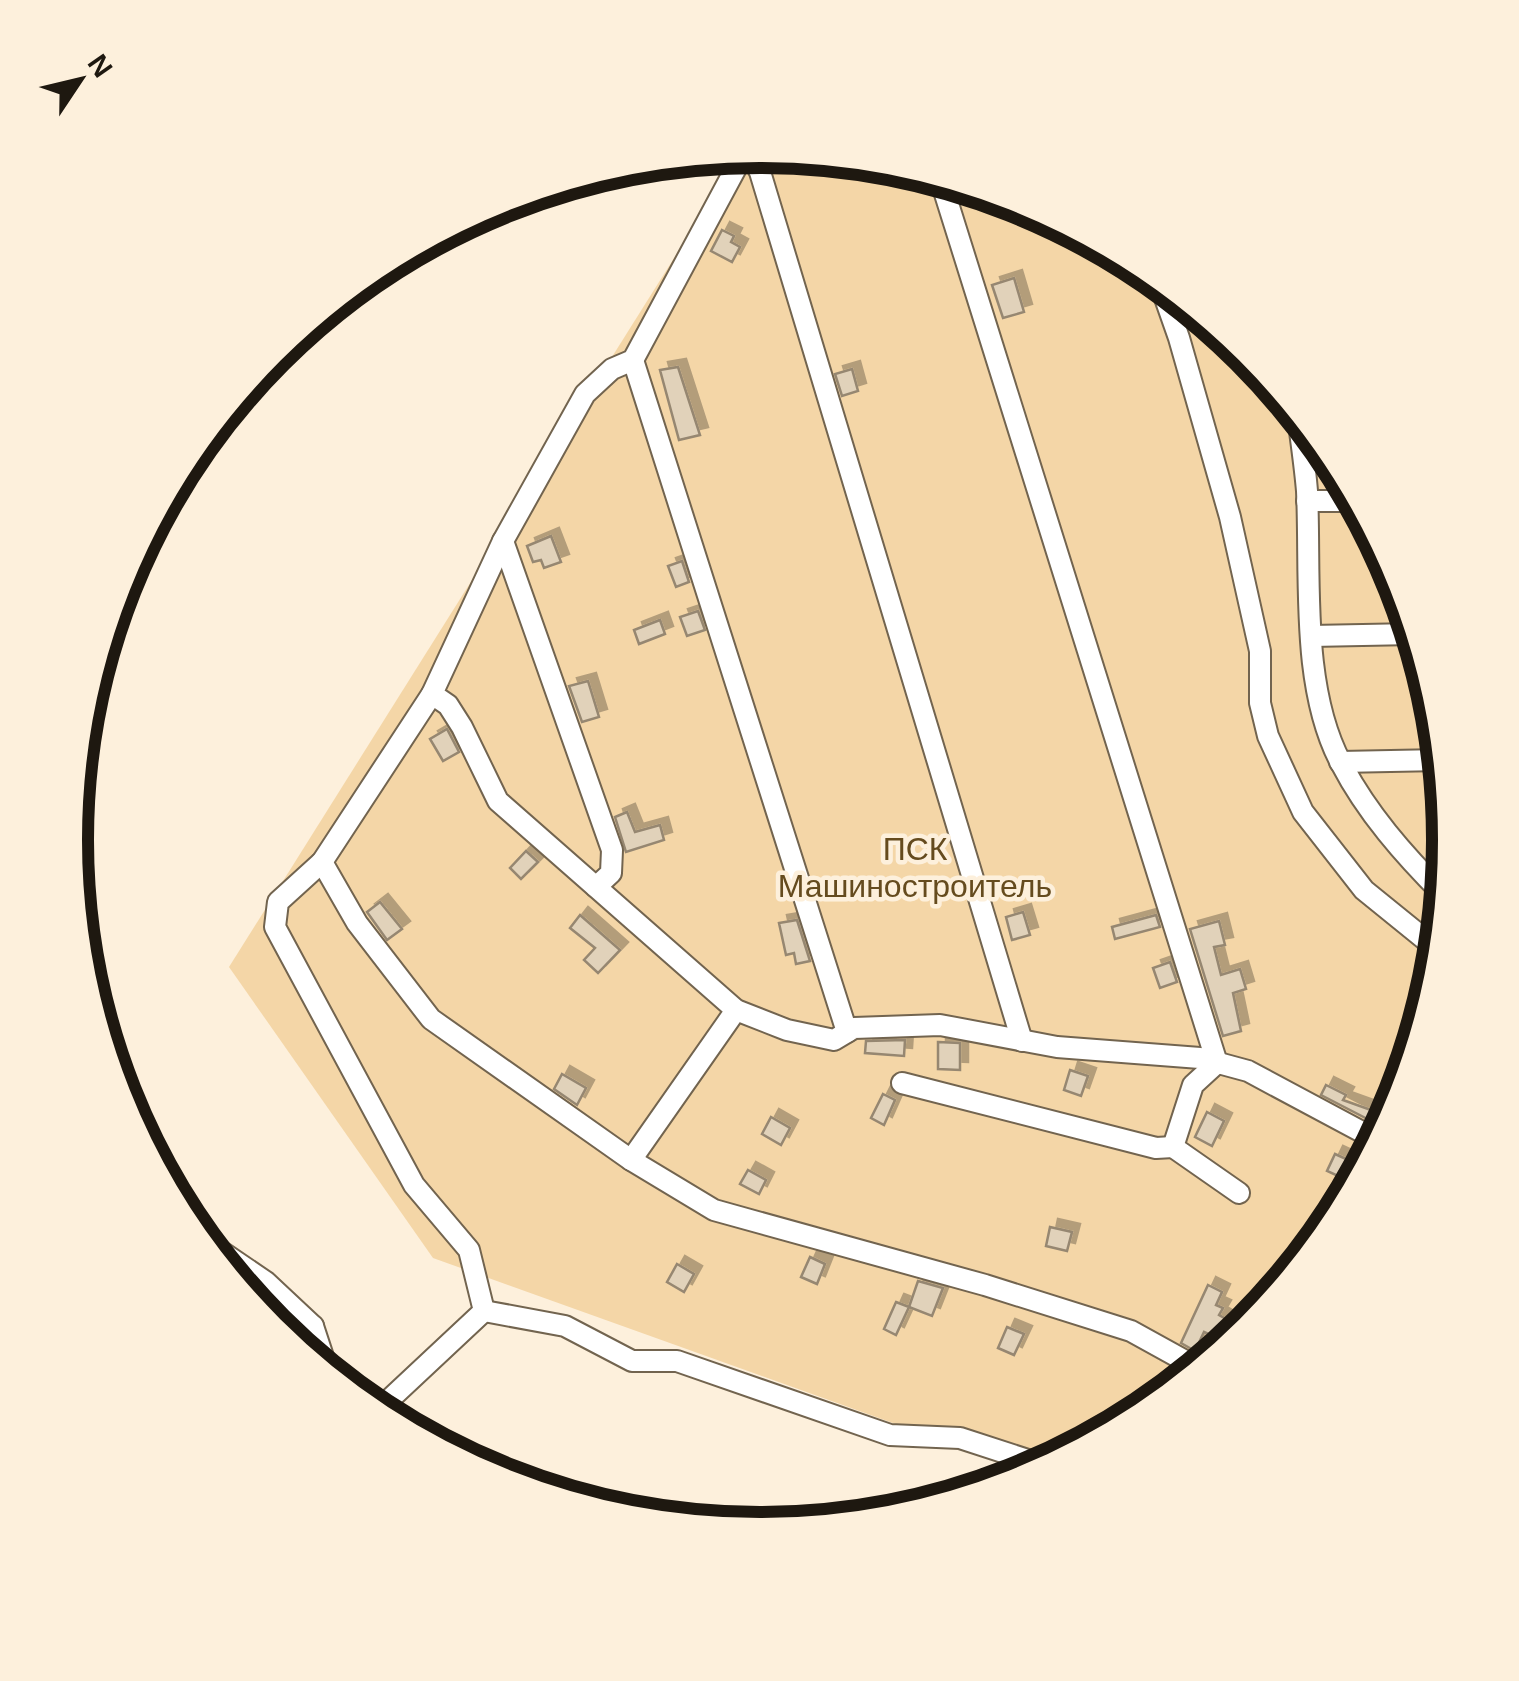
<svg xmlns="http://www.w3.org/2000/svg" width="1519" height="1681" font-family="Arial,sans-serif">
	<defs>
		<filter id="shadow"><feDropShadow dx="8" dy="-8" stdDeviation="0" flood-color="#0004"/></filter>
	</defs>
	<rect width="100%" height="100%" fill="#fdf0dc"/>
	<!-- green -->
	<path fill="#f4d6a7" d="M760,151L895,164L1024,204L1143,268L1247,353L1333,458L1397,577L1436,707L1449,841L1436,976L1396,1105L1332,1224L1247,1328L1142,1414L1032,1473L433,1258L229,967L740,153Z"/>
	<!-- building -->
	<g fill="#e1d2ba" stroke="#968771" stroke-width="2.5" filter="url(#shadow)">
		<path d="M722,230L734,236L731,242L740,247L732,262L711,251Z"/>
		<path d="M1014,278L1024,312L1003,318L992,285Z"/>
		<path d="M678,367L700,435L679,440L660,370Z"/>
		<path d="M852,369L858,391L842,396L835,374Z"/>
		<path d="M551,536L561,562L544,568L541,560L533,562L527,546Z"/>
		<path d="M682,561L689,582L676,587L668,566Z"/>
		<path d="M698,611L705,630L687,636L680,617Z"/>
		<path d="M660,620L665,634L639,644L634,630Z"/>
		<path d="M588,681L599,717L582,722L569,686Z"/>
		<path d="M447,729L459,752L443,761L430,739Z"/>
		<path d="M627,812L635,832L660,825L664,840L626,852L615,817Z"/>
		<path d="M526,851L538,862L521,879L510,868Z"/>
		<path d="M380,902L402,929L387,940L367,912Z"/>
		<path d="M1023,912L1030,935L1012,940L1006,917Z"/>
		<path d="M580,915L620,950L598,973L584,960L595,948L570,928Z"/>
		<path d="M1156,915L1160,927L1115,939L1112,927Z"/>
		<path d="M797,920L810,961L796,964L794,953L786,955L779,923Z"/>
		<path d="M1219,921L1225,945L1214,947L1221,975L1240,969L1246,989L1233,993L1241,1031L1223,1036L1190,929Z"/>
		<path d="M1170,962L1177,982L1160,988L1153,968Z"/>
		<path d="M905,1040L904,1056L865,1053L866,1041Z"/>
		<path d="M938,1042L960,1043V1070L938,1069Z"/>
		<path d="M1070,1070L1088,1076L1081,1096L1064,1090Z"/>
		<path d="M562,1074L586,1088L577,1105L554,1089Z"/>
		<path d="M1326,1085L1346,1095L1343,1100L1385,1115L1381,1126L1321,1095Z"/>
		<path d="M883,1094L895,1100L884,1125L871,1118Z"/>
		<path d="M1207,1112L1224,1121L1212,1146L1195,1137Z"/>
		<path d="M771,1117L790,1128L781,1145L762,1134Z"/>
		<path d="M1335,1154L1355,1163L1347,1180L1327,1171Z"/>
		<path d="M748,1170L766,1180L759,1194L740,1184Z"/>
		<path d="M1050,1227L1072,1232L1067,1251L1046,1246Z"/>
		<path d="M810,1257L825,1264L817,1284L801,1277Z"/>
		<path d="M677,1264L694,1274L684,1292L667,1282Z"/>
		<path d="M918,1281L943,1288L932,1316L909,1307Z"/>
		<path d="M1208,1285L1222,1292L1216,1305L1223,1308L1219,1315L1242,1328L1229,1343L1204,1332L1195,1351L1181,1343Z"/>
		<path d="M896,1302L909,1307L896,1335L884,1329Z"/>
		<path d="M1007,1327L1024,1334L1014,1355L998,1348Z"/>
	</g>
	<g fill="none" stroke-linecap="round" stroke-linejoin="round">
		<defs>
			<g id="minor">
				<path d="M749,152L760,172L1022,1041"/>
				<path d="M744,153L633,360L612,369L585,394L503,541L432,694L448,705L462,727L498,801L736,1010L787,1030L834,1040L854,1028L940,1025L1057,1047L1200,1058L1248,1071L1377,1140"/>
				<path d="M940,178L1217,1063L1193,1085L1173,1147L1239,1193"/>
				<path d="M1159,281L1179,338L1230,517L1260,651V703L1268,736L1303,812L1364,890L1438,950"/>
				<path d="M633,360L847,1032"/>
				<path d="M1298,415C1301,441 1305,466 1307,491C1311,576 1300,686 1341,763C1367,813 1404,855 1444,895"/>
				<path d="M1307,501H1356"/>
				<path d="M503,541L612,850L611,873L596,887"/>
				<path d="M1311,636L1414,634"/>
				<path d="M1340,762L1441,760"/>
				<path d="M322,862L357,923L431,1019L631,1160L714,1210L985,1285L1131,1331L1198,1368"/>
				<path d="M902,1083L1156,1148L1173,1147"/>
				<path d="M631,1160L736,1010"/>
				<path d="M182,1216L213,1246L266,1282L313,1326L329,1375"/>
				<path d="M484,1311L565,1326L632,1361H677L890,1435L960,1438L1043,1465L1051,1463"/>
				<path d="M293,1345L313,1326"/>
				<path d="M375,1413L484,1311L469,1250L414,1185L275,927L278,902L322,862L432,694"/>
			</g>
		</defs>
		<!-- minor casing -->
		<use href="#minor" stroke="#72644f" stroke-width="24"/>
		<!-- minor -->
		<use href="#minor" stroke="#fff" stroke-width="20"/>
	</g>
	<g text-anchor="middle" stroke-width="9" stroke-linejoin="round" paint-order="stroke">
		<!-- park labels -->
		<g font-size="32" fill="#654b1e" stroke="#fdf0dc">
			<text x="915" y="860">ПСК<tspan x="915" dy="37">Машиностроитель</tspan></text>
		</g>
	</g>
	<!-- crop -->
	<path d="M0 0H1519V1681H0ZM88 840a672 672 0 1 1 1344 0a672 672 0 1 1-1344 0Z" fill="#fdf0dc" fill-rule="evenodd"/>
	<path fill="none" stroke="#1e1810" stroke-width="12" d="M88 840a672 672 0 1 1 1344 0a672 672 0 1 1-1344 0Z"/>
	<!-- north arrow -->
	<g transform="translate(80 80) rotate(55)" stroke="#fdf0dc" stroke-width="8" paint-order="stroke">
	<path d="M0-8L18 38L0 25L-18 38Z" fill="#1e1810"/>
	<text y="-15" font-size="28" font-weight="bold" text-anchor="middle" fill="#1e1810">N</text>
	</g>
</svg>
